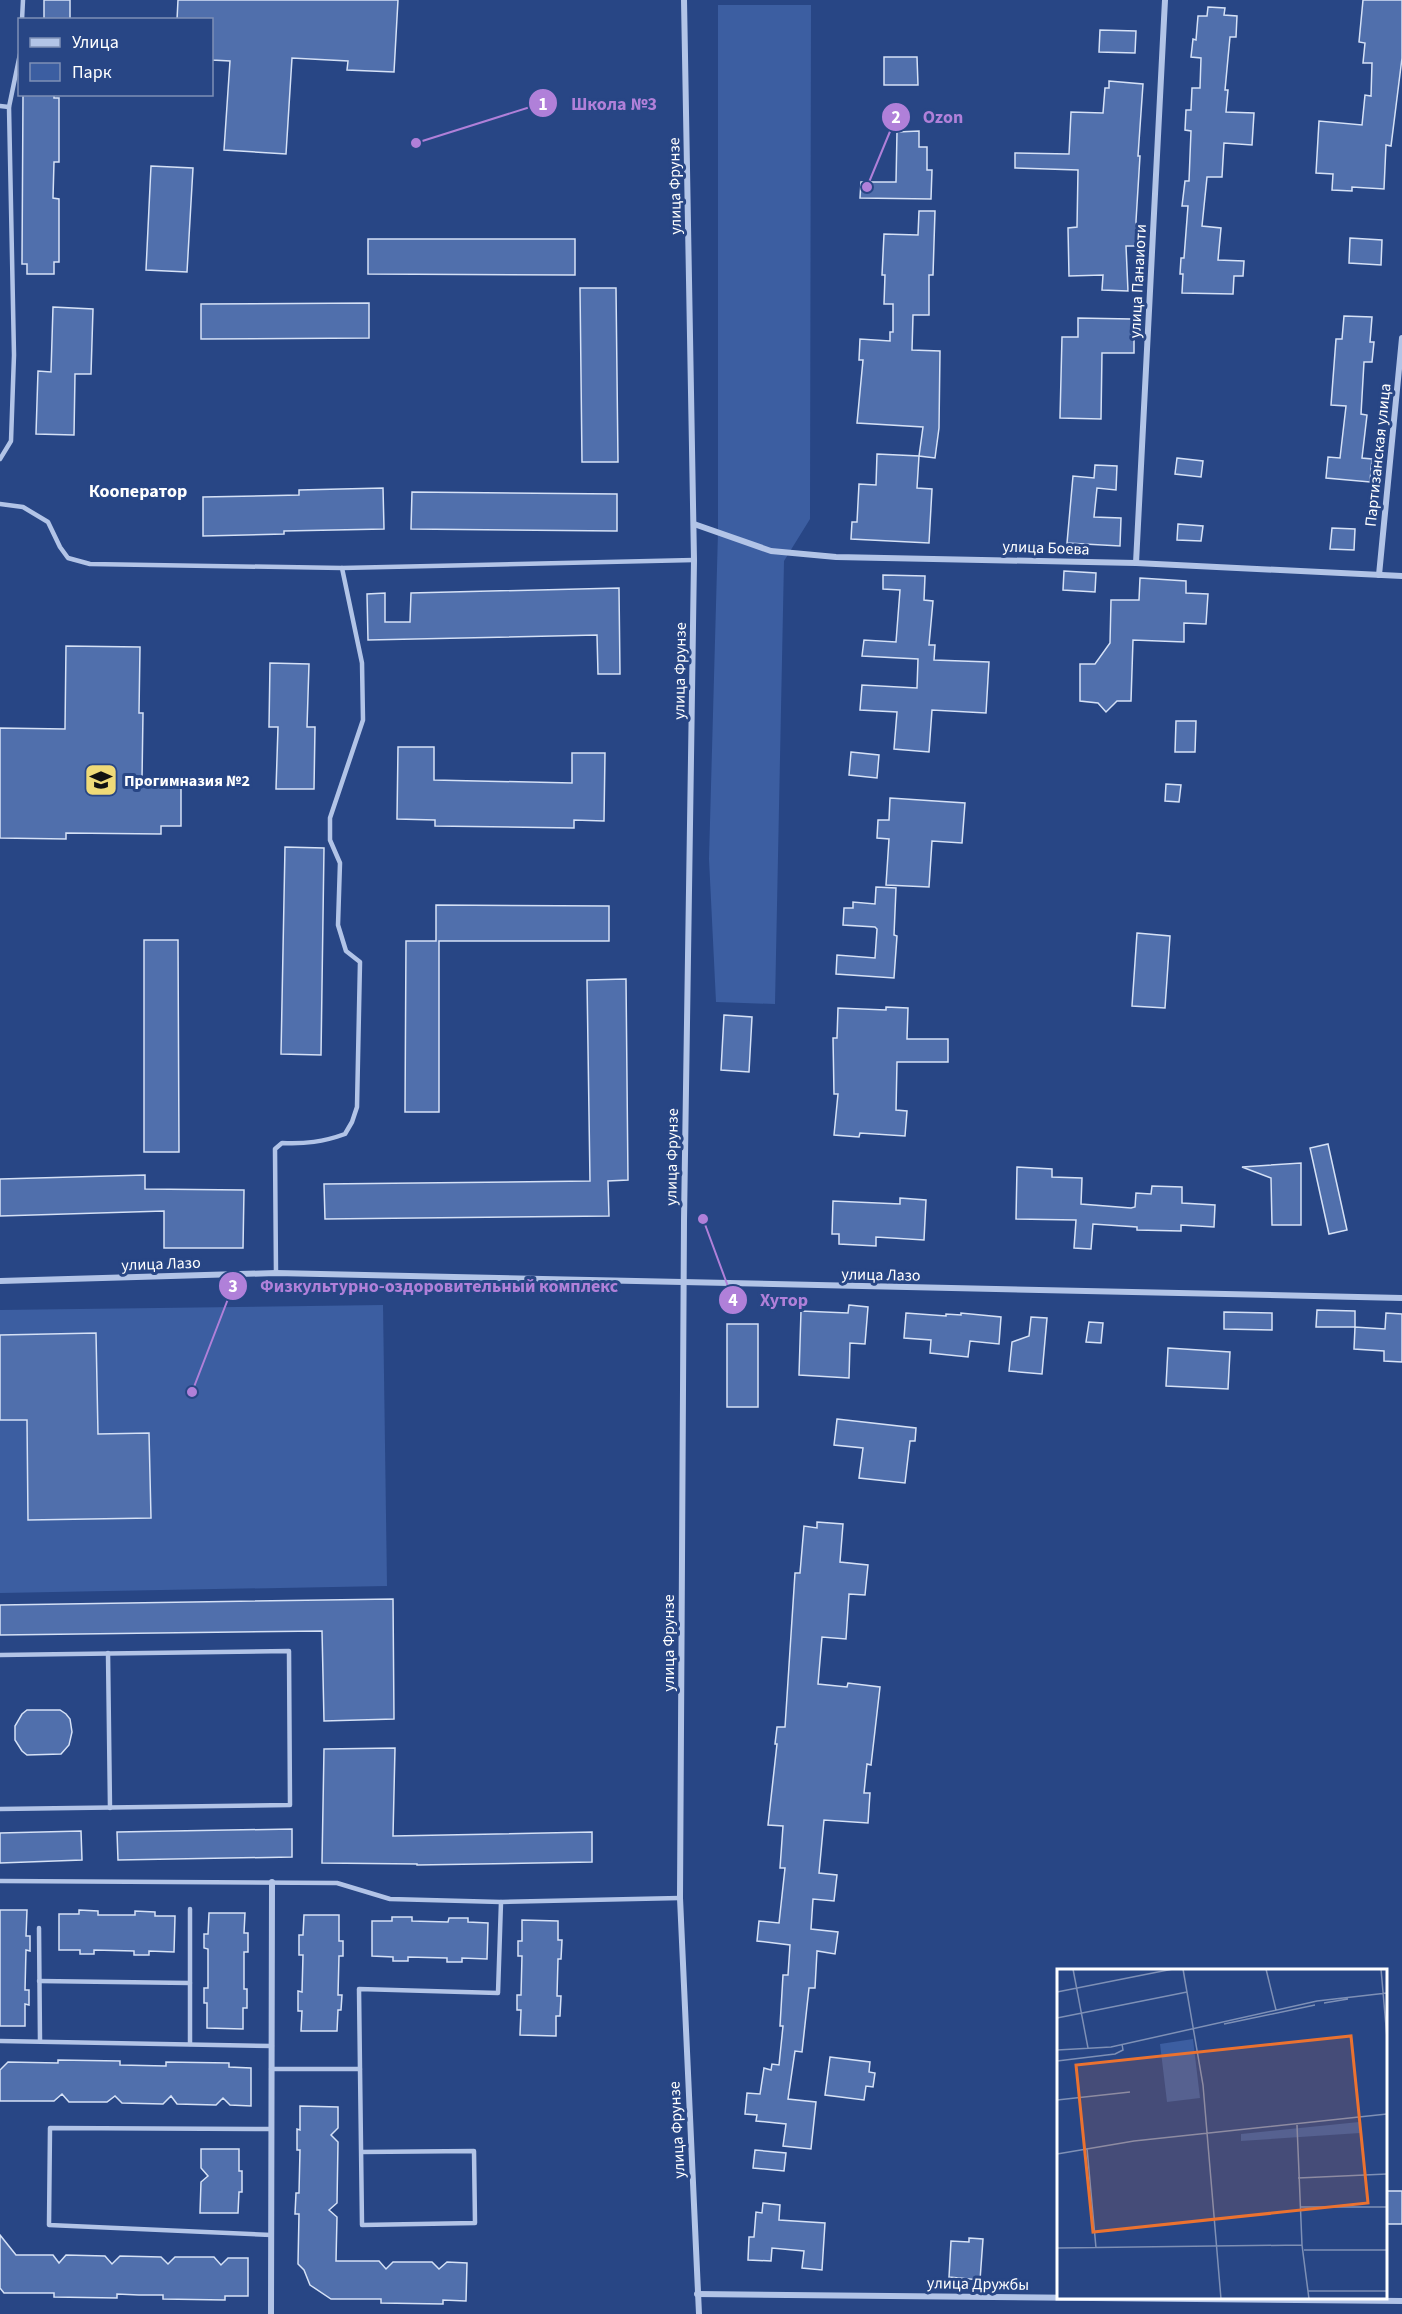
<svg xmlns="http://www.w3.org/2000/svg" width="1402" height="2314" font-family="'Source Sans 3',sans-serif">
	<rect width="100%" height="100%" fill="#284685"/>
	<!-- green -->
	<g fill="#3c5ea1">
		<path d="M718,5H811L810,519L784,561L775,1004L716,1002L709,859L718,532Z"/>
		<path d="M383,1305L387,1586L0,1593V1310Z"/>
	</g>
	<!-- building -->
	<g fill="#506fac" stroke="#d5e1f6" stroke-width="1.5">
		<rect x="44" y="0" width="26" height="20"/>
		<path d="M178,0H398L394,72L347,70L348,61L292,58L286,154L224,150L230,61L212,60V20H177Z"/>
		<path d="M1363,0H1402V58L1391,146L1386,145L1384,189L1352,187V191L1332,190L1333,174L1316,173L1319,121L1362,125L1365,95L1371,96L1372,63H1363L1365,43L1359,42Z"/>
		<path d="M1208,7L1225,8L1224,15L1237,16L1236,37H1230L1225,90H1228L1226,112L1254,113L1252,145L1224,143L1222,177H1207L1202,226L1221,228L1218,260L1244,261L1243,276H1234L1233,294L1182,293L1183,274H1180L1181,258H1184L1188,206H1182L1185,181H1189L1191,131L1185,130L1186,110H1191L1192,88H1200L1201,58L1191,57L1193,39L1196,40L1198,16H1207Z"/>
		<path d="M1100,30L1136,31L1135,53L1099,52Z"/>
		<path d="M884,57H917L918,85H884Z"/>
		<path d="M1109,81L1143,84L1138,156H1140L1136,221L1137,246H1126L1128,291L1102,290L1103,275L1069,276L1068,228L1077,227L1078,170L1015,168V153L1069,154L1071,112L1103,113L1105,88H1109Z"/>
		<path d="M54,94V98H59V162H54L53,198L59,199V262H54V274H27V264H22L23,95Z"/>
		<path d="M919,131V147H927V170H932L931,199L860,198L861,182H896L897,132Z"/>
		<path d="M151,166L193,168L187,272L146,270Z"/>
		<path d="M919,211H935L933,275H929V315H913L912,350L940,351L939,428L935,458L919,456L923,427L857,423L863,360H859L860,339L890,341V332H893V304H884L885,275H882L884,234L918,235Z"/>
		<path d="M1350,238L1382,240L1381,265L1349,263Z"/>
		<path d="M368,239H575V275L368,274Z"/>
		<path d="M580,288H616L618,462H582Z"/>
		<path d="M369,303V338L201,339V304Z"/>
		<path d="M53,307L93,309L91,374H75L74,435L36,434L38,371L51,372Z"/>
		<path d="M1344,316L1372,317L1370,342H1374L1372,362H1364L1361,414L1367,415L1362,458L1372,459L1370,482L1326,478L1328,457L1340,458L1346,406L1331,405L1336,339H1342Z"/>
		<path d="M1078,318L1131,319V337H1134V353H1102L1101,419L1060,418L1062,337H1078Z"/>
		<path d="M877,454L919,456L917,488L932,489L929,543L851,539L852,522H857L859,484L876,485Z"/>
		<path d="M1177,458L1203,461L1201,477L1175,474Z"/>
		<path d="M1095,465L1117,466L1116,490L1097,488L1094,517L1121,518L1120,546L1067,543L1073,476L1094,478Z"/>
		<path d="M383,488L384,529L284,531V534L203,536V497L299,495V490Z"/>
		<path d="M412,492L617,494V531L411,529Z"/>
		<path d="M1178,524L1203,526L1201,541L1177,540Z"/>
		<path d="M1332,528L1355,529L1354,550L1330,549Z"/>
		<path d="M1064,571L1096,573L1095,592L1063,590Z"/>
		<path d="M883,575L925,576L924,600L933,601L929,645H935L934,660L989,662L986,713L932,710L929,752L894,749L897,712L860,710L862,685L917,688L918,659L862,656L864,640L896,642L900,590L883,589Z"/>
		<path d="M1140,578L1186,581V593L1208,594L1206,624L1184,623V642L1133,640L1131,701H1117L1106,712L1098,703L1080,701V664H1095L1110,643L1111,600H1139Z"/>
		<path d="M619,588L620,674H598L597,635L368,640L367,594L385,593V622H410L411,593Z"/>
		<path d="M66,646L140,647L139,713H143L142,779L181,780V826H161V834L66,833V839L0,838V728L65,729Z"/>
		<path d="M270,663L309,664L307,727H315L314,789H276L278,727H269Z"/>
		<path d="M1176,721H1196L1195,752H1175Z"/>
		<path d="M398,747H434V780L572,783V753H605L604,821L574,820V828L435,826V820L397,819Z"/>
		<path d="M851,752L879,755L877,778L849,775Z"/>
		<path d="M1166,784L1181,785L1179,802L1165,801Z"/>
		<path d="M890,798L965,803L962,843L932,841L929,887L886,885L889,839L877,838L878,820H889Z"/>
		<path d="M285,847L324,848L321,1055L281,1054Z"/>
		<path d="M876,887L896,888L894,935L897,936L894,978L836,974L837,955L875,958L877,929L875,927L843,925L844,908H853V902L875,904Z"/>
		<path d="M436,905L609,906V941H439V1112H405L406,941H436Z"/>
		<path d="M1137,933L1170,936L1165,1008L1132,1006Z"/>
		<path d="M144,940H178L179,1152H144Z"/>
		<path d="M626,979L628,1180L608,1181L609,1216L325,1219L324,1184L590,1181L587,980Z"/>
		<path d="M886,1007L908,1008L907,1039H948V1062H897L896,1110L907,1111L905,1136L860,1133L859,1137L834,1135L838,1094H834L833,1038H837L838,1008L886,1010Z"/>
		<path d="M724,1015L752,1017L749,1072L721,1070Z"/>
		<path d="M1328,1144L1347,1230L1329,1234L1310,1148Z"/>
		<path d="M1301,1163V1225H1272L1271,1178L1242,1167Z"/>
		<path d="M1017,1167L1052,1169V1177L1082,1178L1081,1204L1131,1208L1135,1207L1136,1193L1151,1194L1152,1186L1182,1187V1203L1215,1205L1214,1227L1181,1225V1231L1137,1230V1227L1093,1224L1091,1249L1074,1248L1076,1220L1016,1219Z"/>
		<path d="M145,1175V1189L244,1190L243,1248H164V1211L0,1216V1179Z"/>
		<path d="M900,1198L926,1200L924,1240L876,1237V1246L839,1244V1234H832L833,1201L900,1204Z"/>
		<path d="M849,1305L868,1307L865,1344L850,1343L849,1378L799,1375L801,1311L848,1313Z"/>
		<path d="M1317,1310L1355,1311V1327H1316Z"/>
		<path d="M1224,1312L1272,1313V1330L1224,1329Z"/>
		<path d="M906,1313L946,1316V1314L961,1315V1313L1001,1317L999,1344L970,1341L968,1357L930,1353L931,1340L904,1338Z"/>
		<path d="M1386,1313L1402,1314V1362L1384,1361V1351L1354,1349L1355,1327L1385,1329Z"/>
		<path d="M1031,1317L1047,1318L1042,1374L1009,1371L1012,1342L1029,1336Z"/>
		<path d="M1089,1322L1103,1323L1101,1343L1086,1342Z"/>
		<rect x="727" y="1324" width="31" height="83"/>
		<path d="M96,1333L98,1434L149,1433L151,1518L28,1520L27,1420H0V1335Z"/>
		<path d="M1168,1348L1230,1352L1228,1389L1166,1386Z"/>
		<path d="M837,1419L916,1428L915,1441H910L905,1483L859,1478L863,1448L834,1445Z"/>
		<path d="M817,1522L843,1524L840,1562L868,1565L865,1595L849,1594L846,1639L822,1637L818,1684L847,1687L848,1683L880,1687L871,1765L867,1764L864,1793H870L868,1823L824,1820L819,1873L837,1875L834,1901L813,1899L811,1929L838,1932L835,1954L817,1951L815,1988H809L802,2052L795,2051L788,2099L816,2102L811,2149L783,2146L786,2124L756,2121L757,2115L745,2114L747,2093L760,2094L764,2068L771,2070L772,2064L779,2065L783,2026H780L783,1975H788L790,1945L757,1941L759,1921L779,1923L785,1868H780L783,1826L768,1825L777,1744H775L777,1727H785L795,1573H800L804,1526L817,1528Z"/>
		<path d="M393,1599L394,1719L324,1721L322,1631L0,1635V1605Z"/>
		<path d="M27,1710H60L66,1714L70,1719L72,1732L69,1745L61,1754L27,1755L22,1751L15,1740V1726L22,1714Z"/>
		<path d="M395,1748L393,1836L592,1832V1862L417,1865V1864L322,1863L324,1749Z"/>
		<path d="M292,1829V1857L118,1860L117,1832Z"/>
		<path d="M81,1831L82,1860L0,1863V1833Z"/>
		<path d="M0,1910H27L26,1936H30V1951L26,1950L25,1990H29V2005L25,2004V2026H0Z"/>
		<path d="M79,1910L98,1911V1915H135V1911L155,1912V1916H175L174,1952L149,1951V1955H134V1951L94,1950V1954H80V1950H59V1914H79Z"/>
		<path d="M209,1913H245L244,1933H248V1952H244V1989H247V2008H243V2029L207,2028V2003H204V1988H208V1949L204,1948V1934H208Z"/>
		<path d="M304,1915H339V1941H343V1956H339L338,1995H342L341,2010H338L337,2031H301L302,2011H298V1991L302,1992L303,1955H299V1935H303Z"/>
		<path d="M392,1917H412V1921L448,1922L449,1918H468V1922L488,1923L487,1959L462,1958V1962H447V1958L408,1957V1961H393V1957L372,1956V1921H392Z"/>
		<path d="M522,1920L558,1921V1940H562L561,1959H558L557,1996H561L560,2016H556V2036L520,2035L521,2010H517V1995H521L522,1956H518V1941H522Z"/>
		<path d="M830,2057L870,2062L869,2072L875,2073L873,2087L866,2086L864,2100L825,2095Z"/>
		<path d="M58,2060L120,2061V2065L166,2066V2062L229,2063V2067L251,2068V2106L230,2105L223,2098L216,2105L177,2104L171,2096L163,2104L122,2103L115,2096L107,2102H69L62,2094L54,2101H0V2070L8,2062L58,2063Z"/>
		<path d="M300,2106L338,2107V2128L331,2135L338,2142L337,2203L329,2210L337,2217L336,2261H379L386,2269L393,2262H432L439,2269L447,2262L467,2263L466,2301L443,2300V2304L381,2303V2299H331L310,2285L304,2270L298,2264L299,2214H295L296,2193H299L300,2150H297V2129L300,2130Z"/>
		<path d="M201,2149H239V2171H242V2192H239L238,2213H200L201,2182L208,2176L201,2168Z"/>
		<path d="M755,2150L786,2153L784,2171L753,2168Z"/>
		<rect x="1386" y="2191" width="16" height="33"/>
		<path d="M763,2203L780,2205L779,2220L825,2223L822,2270L802,2268L804,2251L772,2248L771,2261L748,2260L749,2237H754L756,2212L762,2213Z"/>
		<path d="M0,2235L16,2255H53L59,2263L66,2255L105,2256L112,2264L120,2256L161,2257L168,2264L175,2257H214L221,2265L228,2258H248V2296H225V2300L163,2299V2295H139L117,2294V2298L54,2297V2293H4L0,2288Z"/>
		<path d="M969,2238L983,2239L980,2280L949,2277L951,2241L969,2242Z"/>
	</g>
	<g fill="none" stroke-linecap="round" stroke-linejoin="round">
		<!-- service -->
		<g stroke="#b2c4e7" stroke-width="4.5">
			<path d="M22,20L23,0"/>
			<path d="M0,106L9,107"/>
			<path d="M0,459L11,441L14,355L9,107L20,54"/>
			<path d="M0,504L23,507L48,522L60,547L68,558L90,564L342,568L694,560"/>
			<path d="M276,1273L275,1149L282,1143C305,1144 323,1142 345,1134L352,1122L357,1107L360,962L346,951L338,925L340,863L330,840V818L363,720L362,663L342,568"/>
			<path d="M108,1653L110,1808"/>
			<path d="M0,1655L289,1651L290,1805L0,1809"/>
			<path d="M0,1881L337,1883L390,1899L501,1902L680,1898"/>
			<path d="M190,1909V2044"/>
			<path d="M39,1928L40,2041"/>
			<path d="M39,1981L190,1983"/>
			<path d="M0,2041L272,2046"/>
			<path d="M271,2069H360L362,2225L475,2223L474,2151L361,2152"/>
			<path d="M360,2069L359,1989L498,1993L501,1902"/>
			<path d="M271,2235L49,2225L50,2128L271,2129"/>
		</g>
		<!-- minor -->
		<g stroke="#b2c4e7" stroke-width="6">
			<path d="M684,0L694,560L684,1221L680,1898L699,2314"/>
			<path d="M694,524L771,551L836,557L1136,563L1402,576"/>
			<path d="M1136,563L1165,0"/>
			<path d="M1379,575L1402,338"/>
			<path d="M0,1281L276,1273L1402,1298"/>
			<path d="M697,2294L1402,2301"/>
			<path d="M271,2314L272,1882"/>
		</g>
	</g>
	<!-- icons -->
	<defs>
		<symbol id="school-square" viewBox="-11 -11 22 22"><rect x="-9" y="-9" width="18" height="18" rx="4" fill="#efda78" stroke="#284685"/><path d="M0-5L7-2L0 1L-7-2ZM-4 1L0 2.5L4 1V4Q0 6-4 4Z" fill="#111"/></symbol>
	</defs>
	<g fill-rule="evenodd">
		<use href="#school-square" x="82" y="761" width="38" height="38"/>
	</g>
	<g text-anchor="middle" stroke-width="6" stroke-linejoin="round" paint-order="stroke">
		<!-- street labels -->
		<g font-size="16" fill="#fff" stroke="#284685">
			<text transform="translate(674 186) rotate(-91)" y="6">улица Фрунзе</text>
			<text transform="translate(1137 281) rotate(-87)" y="6">улица Панаиоти</text>
			<text transform="translate(1377 455) rotate(-84)" y="6">Партизанская улица</text>
			<text transform="translate(1046 547) rotate(2)" y="6">улица Боева</text>
			<text transform="translate(679 671) rotate(-89)" y="6">улица Фрунзе</text>
			<text transform="translate(671 1157) rotate(-89)" y="6">улица Фрунзе</text>
			<text transform="translate(161 1263) rotate(-2)" y="6">улица Лазо</text>
			<text transform="translate(881 1274) rotate(1)" y="6">улица Лазо</text>
			<text transform="translate(668 1643) rotate(-90)" y="6">улица Фрунзе</text>
			<text transform="translate(676 2130) rotate(-93)" y="6">улица Фрунзе</text>
			<text transform="translate(978 2283) rotate(1)" y="6">улица Дружбы</text>
		</g>
		<!-- poi labels -->
		<g font-size="16" font-weight="bold" fill="#fff" stroke="#284685" text-anchor="start">
			<text x="124" y="786">Прогимназия №2</text>
		</g>
		<!-- neighbourhood labels -->
		<g font-size="18" font-weight="bold" fill="#fff" stroke="#284685">
			<text x="138" y="497">Кооператор</text>
		</g>
	</g>
	<!-- overview -->
	<g transform="translate(1057 1969)">
		<rect width="330" height="330" fill="#284685"/>
		<path d="M136,70L143,129L110,133L103,75ZM302,153L303,164L184,172V165Z" fill="#3c5ea1"/>
		<path fill="none" stroke="#7e90b6" stroke-width="1.5" d="M16,0L31,79M126,0L146,116L164,330M209,0L219,41M324,0L330,69M0,23L116,0M267,34L291,30M0,49L130,23M167,55L258,36M0,81L54,78L260,32L330,24M0,92L58,85L66,81L65,75M0,131L73,123M240,156L245,276L252,330M30,179L39,279M0,185L77,172L330,145M241,209L330,205M243,238H330M0,279L245,276M247,281H330M251,322H330"/>
		<path fill="#eb7230" fill-opacity="0.15" stroke="#eb7230" stroke-width="3" d="M294,67L311,234L36,263L19,96Z"/>
		<rect width="330" height="330" fill="none" stroke="#fff" stroke-width="3"/>
	</g>
	<!-- callouts -->
	<path fill="none" stroke="#b080d9" stroke-width="2" d="M416 143L543 103M867 187L896 117M192 1392L233 1286M703 1219L733 1300"/>
	<g fill="#b080d9" stroke="#284685" stroke-width="2">
		<circle cx="416" cy="143" r="6"/>
		<circle cx="867" cy="187" r="6"/>
		<circle cx="192" cy="1392" r="6"/>
		<circle cx="703" cy="1219" r="6"/>
		<circle cx="543" cy="103" r="15"/>
		<circle cx="896" cy="117" r="15"/>
		<circle cx="233" cy="1286" r="15"/>
		<circle cx="733" cy="1300" r="15"/>
	</g>
	<g font-size="18" text-anchor="middle" font-weight="bold" fill="#fff">
		<text x="543" y="110">1</text>
		<text x="896" y="123">2</text>
		<text x="233" y="1292">3</text>
		<text x="733" y="1306">4</text>
	</g>
	<g font-size="18" text-anchor="middle" font-weight="bold" fill="#b080d9" stroke="#284685" stroke-width="6" stroke-linejoin="round" paint-order="stroke">
		<text x="614" y="110">Школа №3</text>
		<text x="943" y="123">Ozon</text>
		<text x="439" y="1292">Физкультурно-оздоровительный комплекс</text>
		<text x="784" y="1306">Хутор</text>
	</g>
	<!-- legend -->
	<rect x="18" y="18" width="195" height="78" fill="#284685" stroke="#7e90b6" stroke-width="1.5"/>
	<rect x="30" y="38" width="30" height="9" fill="#b2c4e7" stroke="#7e90b6" stroke-width="1.5"/>
	<text x="72" y="48" font-size="18" fill="#ffffff">Улица</text>
	<rect x="30" y="63" width="30" height="18" fill="#3c5ea1" stroke="#7e90b6" stroke-width="1.5"/>
	<text x="72" y="78" font-size="18" fill="#ffffff">Парк</text>
</svg>
